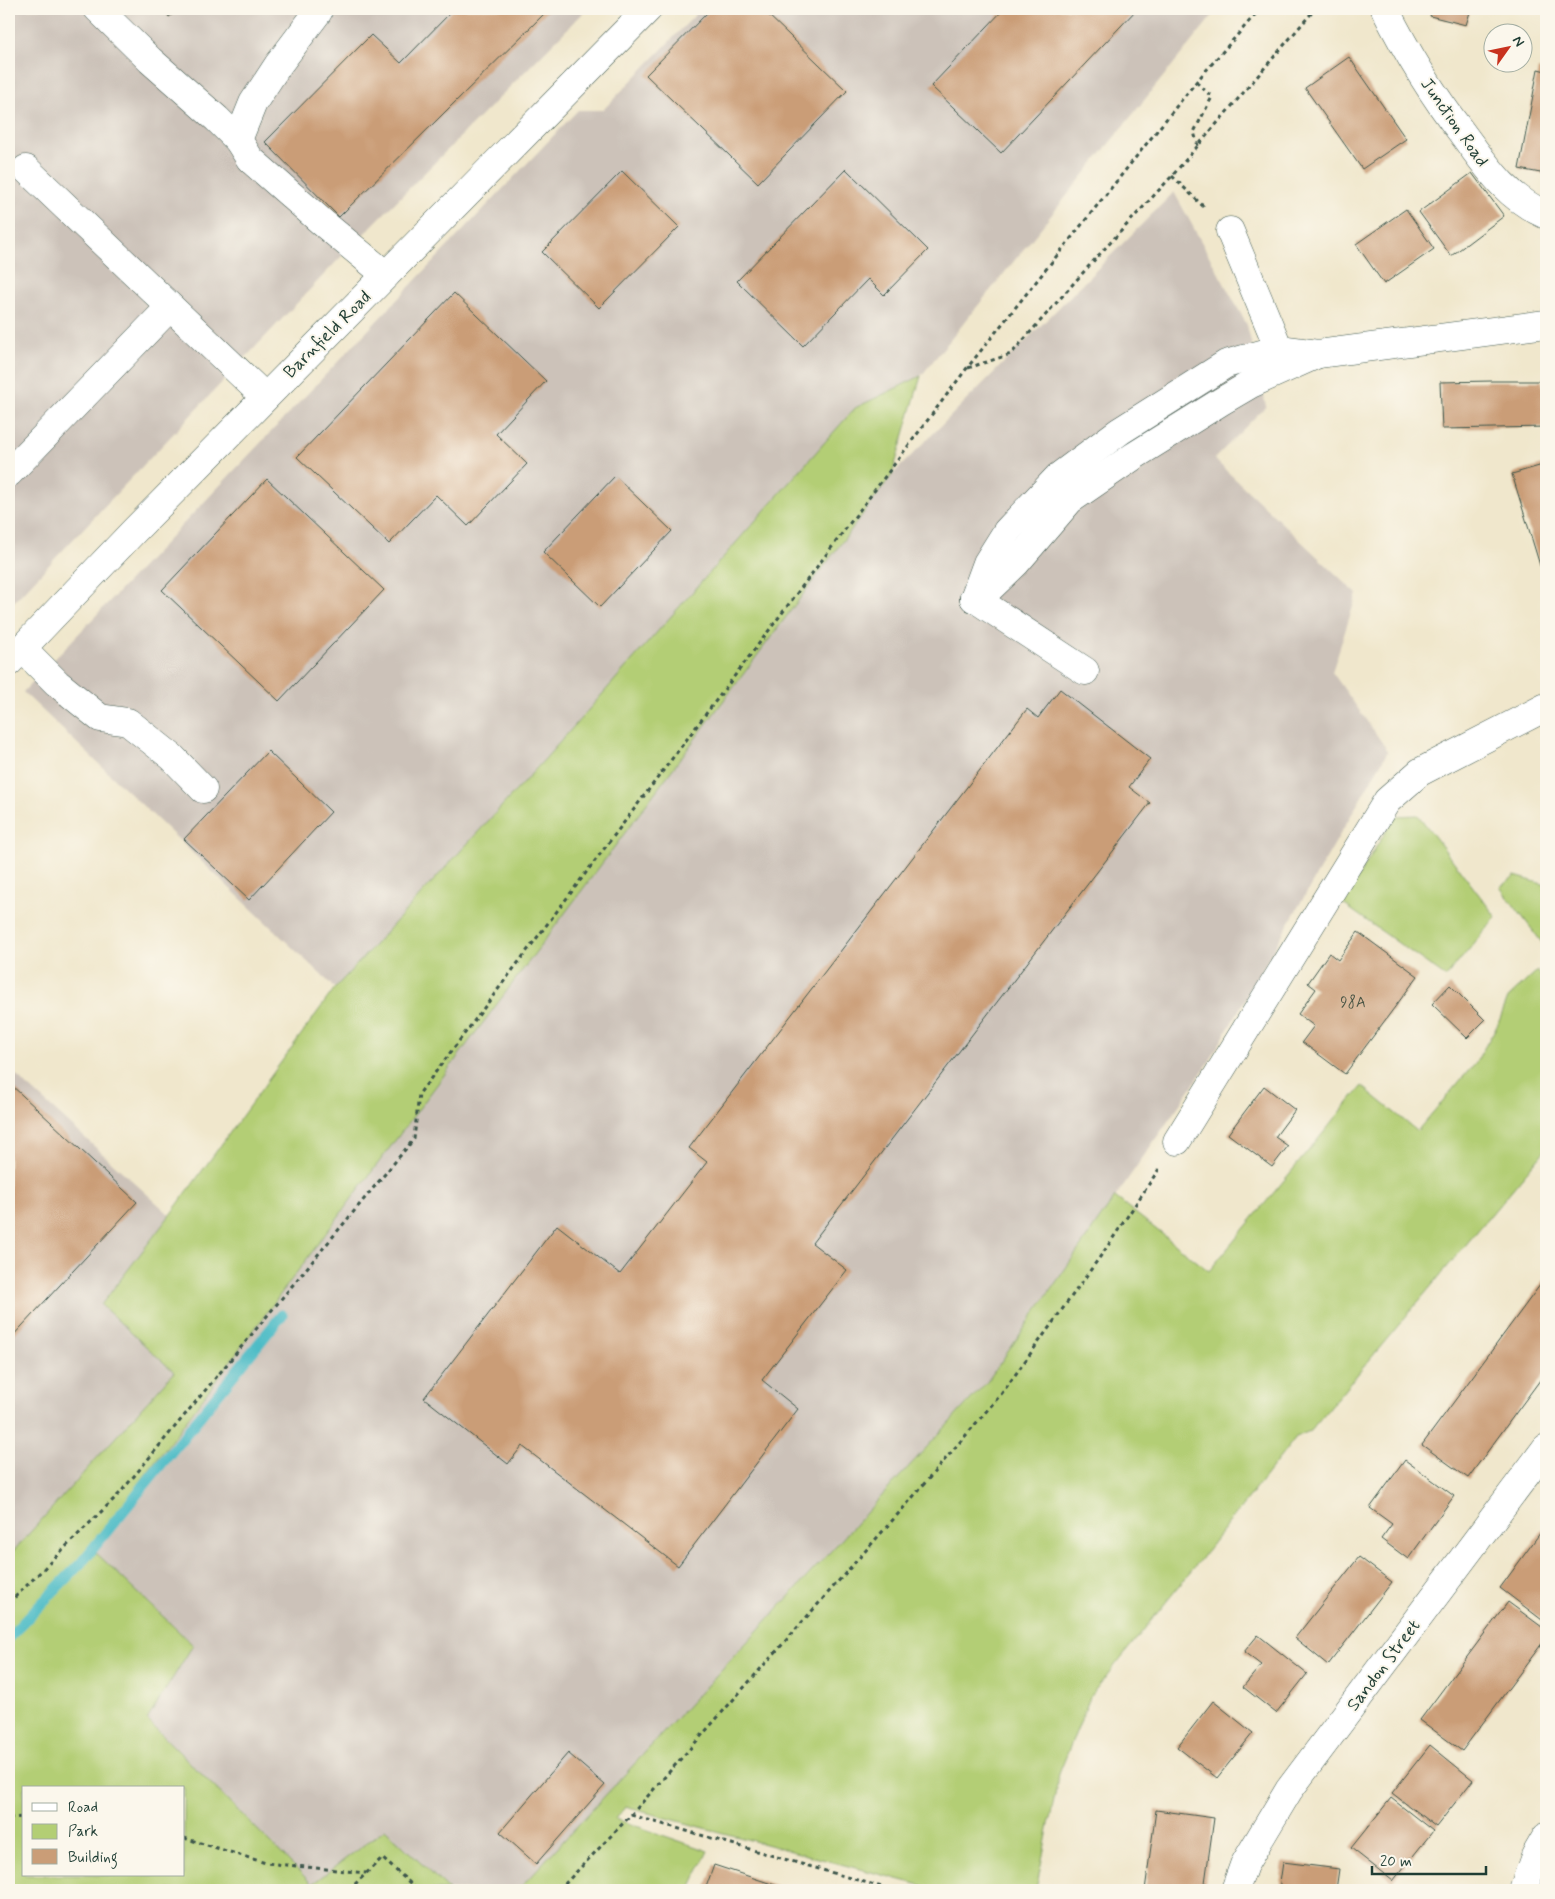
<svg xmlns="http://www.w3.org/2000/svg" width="1555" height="1899" font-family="Mynerve,sans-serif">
	<rect width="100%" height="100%" fill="#fbf7ec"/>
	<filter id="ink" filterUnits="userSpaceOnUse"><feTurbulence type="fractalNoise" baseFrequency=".02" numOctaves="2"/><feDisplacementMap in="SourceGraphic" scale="10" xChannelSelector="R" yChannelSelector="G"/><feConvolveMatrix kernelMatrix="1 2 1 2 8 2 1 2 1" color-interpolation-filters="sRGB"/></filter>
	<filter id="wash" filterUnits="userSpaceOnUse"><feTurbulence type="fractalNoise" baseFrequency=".0096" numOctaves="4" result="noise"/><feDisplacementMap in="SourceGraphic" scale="20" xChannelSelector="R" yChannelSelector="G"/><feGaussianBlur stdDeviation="1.12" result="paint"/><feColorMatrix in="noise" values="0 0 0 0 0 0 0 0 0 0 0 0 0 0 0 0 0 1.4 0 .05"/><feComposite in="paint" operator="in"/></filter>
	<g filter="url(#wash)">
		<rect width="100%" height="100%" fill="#f0e7cc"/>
		<!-- industrial -->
		<g fill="#ccc2b9">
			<path d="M9,9H587L336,262L9,607Z"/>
			<path d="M701,9H1218L921,376L855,408L545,759L335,988L23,692L578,110H603Z"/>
			<path d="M1174,192L1247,325L1266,406L1214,459L1357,594L1332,672L1388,751L1209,1062L987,1382L518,1890H449L385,1830L312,1884L146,1720L193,1645L91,1548L892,475Z"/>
			<path d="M9,1069L170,1215L101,1305L174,1372L9,1556Z"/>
		</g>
		<!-- green -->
		<g fill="#b3ce74" stroke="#698654" fill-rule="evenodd">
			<path d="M921,376L892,475L91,1548L193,1645L147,1720L312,1884L385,1829L449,1890H9V1556L174,1372L101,1305L170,1215L335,988L545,759L855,408ZM24,1788H184V1875H24Z"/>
			<path d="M1418,815L1496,917L1446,977L1342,903L1395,816Z"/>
			<path d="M1515,876L1546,885V948L1500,887Z"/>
			<path d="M1537,971L1546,983V1149L1310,1431L1296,1437L1192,1570L1091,1695L1059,1774L1036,1890H939L625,1807L616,1819L708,1851L689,1890H518L987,1382L1115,1197L1209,1271L1362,1086L1417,1131L1476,1062L1498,1024L1508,998Z"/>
		</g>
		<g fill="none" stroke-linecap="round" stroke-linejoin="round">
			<!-- stream -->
			<path stroke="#4ebcc6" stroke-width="11" d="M9,1637L82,1562L282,1315"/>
		</g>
		<g id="blocks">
			<!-- building -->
			<g fill="#ca9d77">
				<path d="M163,9H180L169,17Z"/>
				<path d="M454,9H549L339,217L265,142L371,35L401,63Z"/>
				<path d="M711,9H762L847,91L758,183L646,75Z"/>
				<path d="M1004,9H1137L1001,153L931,86Z"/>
				<path d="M1432,9H1471L1466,25L1430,16Z"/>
				<path d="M1349,57L1406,139L1362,169L1305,88Z"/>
				<path d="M1538,69L1546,71V174L1519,169Z"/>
				<path d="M846,169L928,250L884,295L868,279L803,346L737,281Z"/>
				<path d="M622,171L679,227L599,308L542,252Z"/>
				<path d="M1472,173L1504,216L1451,256L1419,212Z"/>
				<path d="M1406,209L1434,249L1384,284L1356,244Z"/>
				<path d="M454,293L546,381L496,434L527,464L468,526L436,495L389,544L297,457Z"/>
				<path d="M1492,381H1542L1546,427L1442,429L1440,382Z"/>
				<path d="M1546,464V585L1512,474Z"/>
				<path d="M615,476L672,531L600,607L543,552Z"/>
				<path d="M267,479L384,590L279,701L162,590Z"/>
				<path d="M1060,689L1150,759L1129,787L1150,803L812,1243L847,1270L762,1380L798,1409L678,1566L522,1446L508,1464L424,1398L557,1225L620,1274L707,1162L689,1148L1027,709L1038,718Z"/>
				<path d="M268,751L331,812L249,900L184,839Z"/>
				<path d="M1358,932L1418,976L1345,1074L1302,1042L1314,1026L1298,1014L1316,989L1308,983L1329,953L1338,960Z"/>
				<path d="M1450,985L1485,1020L1467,1038L1432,1004Z"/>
				<path d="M9,1083L137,1202L9,1340Z"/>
				<path d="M1264,1086L1295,1110L1275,1137L1288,1146L1272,1167L1228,1134Z"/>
				<path d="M1546,1277V1372L1468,1478L1422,1445Z"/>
				<path d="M1405,1460L1454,1496L1408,1559L1381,1539L1392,1524L1370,1508Z"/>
				<path d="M1546,1525V1623L1500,1588Z"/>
				<path d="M1359,1557L1392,1582L1328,1665L1295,1638Z"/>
				<path d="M1508,1602L1546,1630V1638L1462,1751L1420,1720Z"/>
				<path d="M1258,1635L1307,1674L1276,1713L1243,1687L1261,1665L1244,1652Z"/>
				<path d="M1213,1701L1253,1733L1217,1778L1177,1747Z"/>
				<path d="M1430,1745L1473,1780L1436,1827L1392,1793Z"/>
				<path d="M568,1753L605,1785L536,1864L500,1832Z"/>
				<path d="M1391,1798L1433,1831L1393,1881L1351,1848Z"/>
				<path d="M1156,1810L1214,1818L1204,1890H1145Z"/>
				<path d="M1283,1862L1339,1869L1336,1890H1279Z"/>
				<path d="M714,1865L790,1890H705Z"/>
			</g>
		</g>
	</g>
	<g filter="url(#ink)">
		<use href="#blocks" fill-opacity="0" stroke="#3e564b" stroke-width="1"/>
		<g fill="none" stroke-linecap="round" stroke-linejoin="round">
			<defs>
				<g id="minor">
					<path d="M98,9L150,60L217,119L238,140L250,159L323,223L386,275"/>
					<path d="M1385,9C1407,53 1432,94 1462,133C1487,167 1506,197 1546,215"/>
					<path d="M238,140L253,103L278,65L318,12"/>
					<path d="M26,169L265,397"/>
					<path d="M1230,231L1279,349"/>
					<path d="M9,473L170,307"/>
					<path d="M974,598L987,563L1007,531L1058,477L1120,431L1226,364L1279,349L1318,354L1546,324"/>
					<path d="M974,598L991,587L1016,563L1070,500L1134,456L1222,401L1251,384L1318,354"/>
					<path d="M974,598L1085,671"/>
					<path d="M22,648L57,683L100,718L128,722L172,757L203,789"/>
					<path d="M9,662L134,531L648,9"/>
					<path d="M1177,1141L1387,801L1420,772L1546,707"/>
					<path d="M1235,1890L1244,1865L1289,1790L1546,1448"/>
					<path d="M1523,1890L1535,1856L1546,1837"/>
				</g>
			</defs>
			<!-- minor casing -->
			<use href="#minor" stroke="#3e564b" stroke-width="29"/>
			<!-- path -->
			<g stroke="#3e564b" stroke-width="3" stroke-dasharray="4 4" stroke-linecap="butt">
				<path d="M1196,82L1212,97L1194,132L1198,146"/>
				<path d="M1172,176L1206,209"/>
				<path d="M968,368L1011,354L1097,257L1172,176L1315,9"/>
				<path d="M9,1603L120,1493L414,1139L419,1094L967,368L1196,82L1260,9"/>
				<path d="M631,1815L892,1890"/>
				<path d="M9,1818L24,1817"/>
				<path d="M184,1838L266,1863L366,1873"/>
				<path d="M349,1890L382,1858L418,1890"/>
				<path d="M559,1890L631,1815L906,1505L1002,1393L1105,1250L1159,1169"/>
			</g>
			<!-- minor -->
			<use href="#minor" stroke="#fff" stroke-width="28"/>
		</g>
	</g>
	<g text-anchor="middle" stroke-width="4" stroke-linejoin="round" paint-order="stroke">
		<!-- number labels -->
		<g font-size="15" fill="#4a5545">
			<text x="1353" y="1007">98A</text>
		</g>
		<!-- street labels -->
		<g font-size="18" fill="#1f3d34" stroke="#fbf7ec">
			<text transform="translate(1455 122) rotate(55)" y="6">Junction Road</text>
			<text transform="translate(327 334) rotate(-45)" y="6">Barnfield Road</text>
			<text transform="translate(1383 1665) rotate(-53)" y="6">Sandon Street</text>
		</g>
	</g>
	<!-- margin -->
	<rect width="1555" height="1899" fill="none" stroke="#fbf7ec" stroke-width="30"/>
	<!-- legend -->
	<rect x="22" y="1786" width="162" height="90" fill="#fbf7ec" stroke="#a3ada2"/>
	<rect x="32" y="1803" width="25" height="8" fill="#ffffff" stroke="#a3ada2"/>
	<text x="68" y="1812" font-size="15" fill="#1f3d34">Road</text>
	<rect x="32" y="1824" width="25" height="15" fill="#b3ce74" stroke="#a3ada2"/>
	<text x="68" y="1836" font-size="15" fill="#1f3d34">Park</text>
	<rect x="32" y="1849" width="25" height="15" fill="#ca9d77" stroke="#a3ada2"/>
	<text x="68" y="1862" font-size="15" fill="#1f3d34">Building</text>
	<!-- north arrow -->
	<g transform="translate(1508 48) rotate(57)"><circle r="24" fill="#fbf7ec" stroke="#a3ada2"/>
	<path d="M0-4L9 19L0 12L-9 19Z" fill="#c8321e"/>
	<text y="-8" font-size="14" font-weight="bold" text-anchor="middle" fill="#1f3d34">N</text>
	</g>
	<!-- scale -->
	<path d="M1372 1866v8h114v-8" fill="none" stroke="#1f3d34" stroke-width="2.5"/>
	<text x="1380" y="1866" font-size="15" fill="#1f3d34" stroke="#fbf7ec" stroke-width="4" paint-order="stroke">20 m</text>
</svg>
